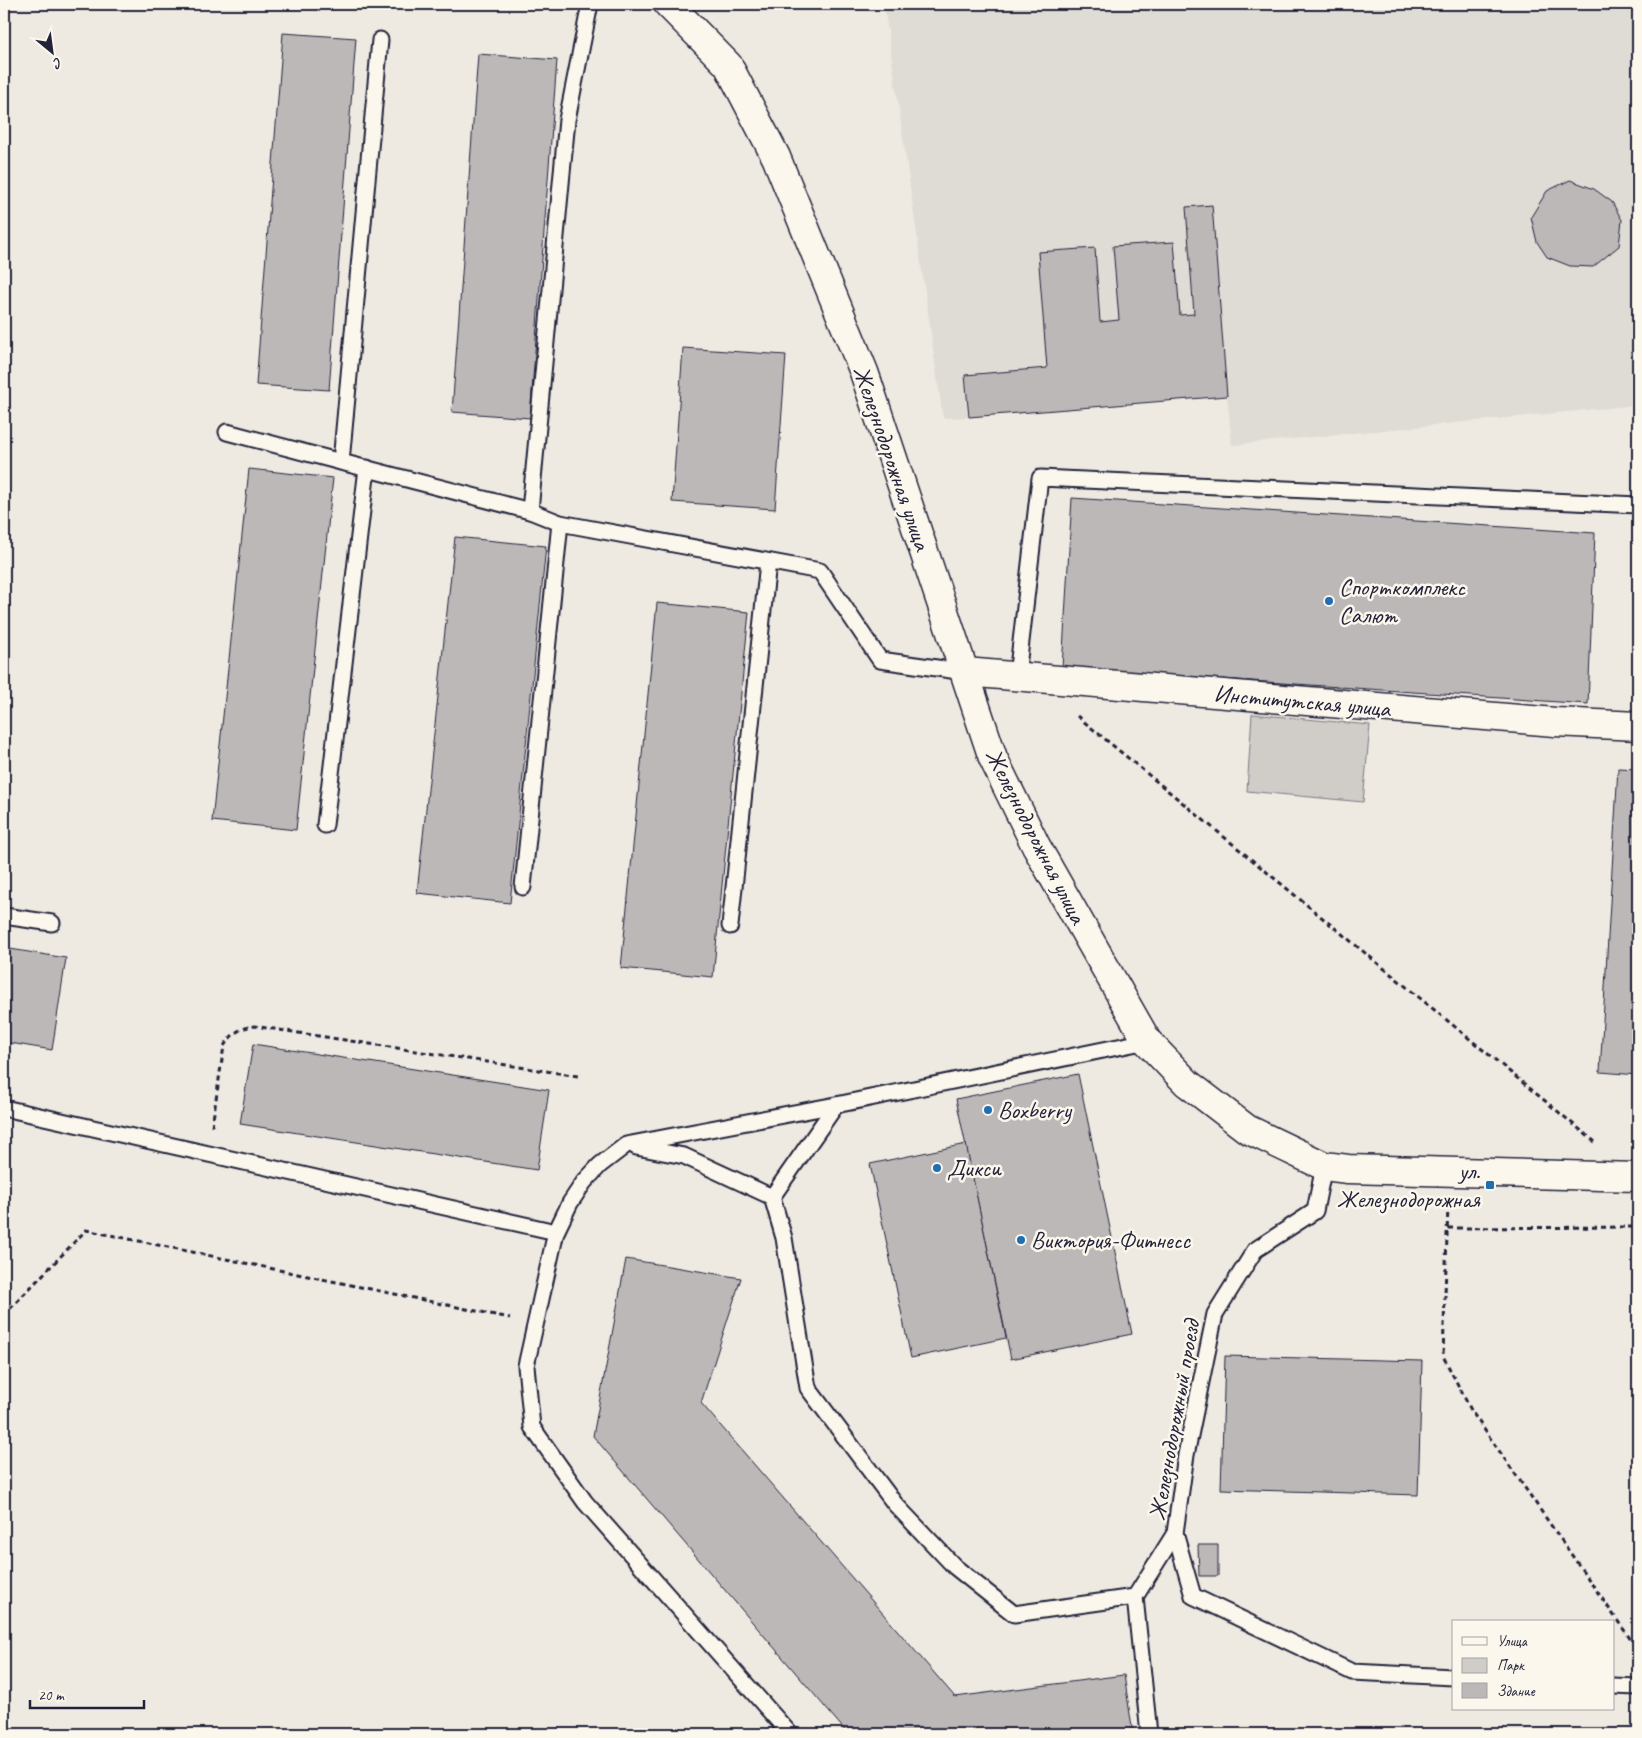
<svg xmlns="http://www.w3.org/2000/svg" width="1642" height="1738" font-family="Caveat,sans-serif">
	<rect width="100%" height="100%" fill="#eeeae2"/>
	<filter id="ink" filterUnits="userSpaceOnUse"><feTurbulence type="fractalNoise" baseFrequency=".02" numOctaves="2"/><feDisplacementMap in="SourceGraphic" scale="10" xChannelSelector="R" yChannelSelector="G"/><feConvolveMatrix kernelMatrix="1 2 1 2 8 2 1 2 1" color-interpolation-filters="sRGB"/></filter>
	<g filter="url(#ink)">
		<!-- built -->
		<path fill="#dfdbd5" d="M884,4H1638V405L1232,445L1227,396L969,417L943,418Z"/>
		<!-- green -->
		<path fill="#d0cdc9" stroke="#797882" d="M1252,714L1370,725L1363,802L1247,791Z"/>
		<!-- building -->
		<g fill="#bcb8b8" stroke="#22223b">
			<path d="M283,33L356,38L329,390L256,385Z"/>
			<path d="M478,54L557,60L530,418L452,412Z"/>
			<path d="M1570,180L1594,189L1612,202L1622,220L1619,246L1593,267L1570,266L1547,257L1537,242L1531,217L1547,191Z"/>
			<path d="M1212,205L1227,396L969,417L965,375L1047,368L1038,252L1095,248L1100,322L1119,320L1113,246L1174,242L1180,315L1194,314L1186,207Z"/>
			<path d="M683,348L786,355L775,509L672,502Z"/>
			<path d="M249,469L333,478L296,830L212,821Z"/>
			<path d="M1072,498L1595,533L1588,704L1062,668Z"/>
			<path d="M455,537L546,546L510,903L417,893Z"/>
			<path d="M657,603L749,612L713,977L621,968Z"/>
			<path d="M1618,768L1638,769V1075L1600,1072Z"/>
			<path d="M4,948L66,958L52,1050L4,1042Z"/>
			<path d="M253,1044L549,1090L537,1170L240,1124Z"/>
			<path d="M1078,1074L1132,1334L1011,1359L956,1099Z"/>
			<path d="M966,1144L1006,1338L911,1358L870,1164Z"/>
			<path d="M626,1259L741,1278L701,1403L955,1697L1124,1675L1133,1734H848L593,1436Z"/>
			<path d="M1225,1356L1422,1361L1418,1495L1221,1489Z"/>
			<path d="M1198,1545H1218V1576H1199Z"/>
		</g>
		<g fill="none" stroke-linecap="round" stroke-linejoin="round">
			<defs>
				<g id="service">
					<path d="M590,4L567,120L530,511L560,523L820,571L880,660L965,672"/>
					<path d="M227,432L341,462L380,40"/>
					<path d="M341,462L530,511"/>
					<path d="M1017,676L1040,478L1638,505"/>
					<path d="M325,825L367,468"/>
					<path d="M523,887L560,523"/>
					<path d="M4,916L52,923"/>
					<path d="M730,926L768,562"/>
					<path d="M4,1108L556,1232"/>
					<path d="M636,1147L684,1156L772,1197L784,1238L808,1388L895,1504L955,1567L1014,1614L1135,1597L1175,1533"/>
					<path d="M1324,1166L1315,1211L1255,1250L1215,1314L1186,1455L1175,1533L1193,1596L1352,1672L1453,1677"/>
					<path d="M772,1197L836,1105"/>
					<path d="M1135,1597L1149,1734"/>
					<path d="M1613,1686L1638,1687"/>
					<path d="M790,1734L585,1502L532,1427L526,1366L556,1232L570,1203L584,1182L600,1165L626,1145L836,1105L1147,1041"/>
				</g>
				<path id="minor" d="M965,672L1555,722L1638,726"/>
				<path id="tertiary" d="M668,4L728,65L776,157L864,372L993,758L1036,846L1147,1041L1187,1083L1247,1129L1324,1166L1348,1169L1638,1177"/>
			</defs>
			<!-- service casing -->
			<use href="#service" stroke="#22223b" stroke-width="19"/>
			<!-- minor casing -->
			<use href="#minor" stroke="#22223b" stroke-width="31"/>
			<!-- tertiary casing -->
			<use href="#tertiary" stroke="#22223b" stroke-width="31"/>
			<!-- path -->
			<g stroke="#22223b" stroke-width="3" stroke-dasharray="5 4" stroke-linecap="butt">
				<path d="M1077,716L1595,1142"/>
				<path d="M212,1126L224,1046C232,1034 239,1028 254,1026L578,1076"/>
				<path d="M1448,1205L1443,1356L1472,1412L1638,1650"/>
				<path d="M1448,1228L1638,1227"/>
				<path d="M4,1315L86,1230L510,1318"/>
			</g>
			<!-- service -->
			<use href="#service" stroke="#fbf7ec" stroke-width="15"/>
			<!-- minor -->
			<use href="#minor" stroke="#fbf7ec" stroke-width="28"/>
			<!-- tertiary -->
			<use href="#tertiary" stroke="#fbf7ec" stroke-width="28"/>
		</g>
	</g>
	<!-- markers -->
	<g fill="#1f6fb2" stroke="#fbf7ec" stroke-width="2">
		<circle cx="1329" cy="601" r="5"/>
		<circle cx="988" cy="1110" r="5"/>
		<circle cx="937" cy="1168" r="5"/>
		<rect x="1485" y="1180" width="10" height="10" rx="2.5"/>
		<circle cx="1021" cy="1240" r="5"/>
	</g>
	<g text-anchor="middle" stroke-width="5" stroke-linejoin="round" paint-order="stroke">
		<!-- street labels -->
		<g font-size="24" fill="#22223b" stroke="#fbf7ec">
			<text transform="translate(892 458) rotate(71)" y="8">Железнодорожная улица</text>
			<text transform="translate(1302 701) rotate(5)" y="8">Институтская улица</text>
			<text transform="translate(1036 836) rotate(63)" y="8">Железнодорожная улица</text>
			<text transform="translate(1174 1420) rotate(-80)" y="8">Железнодорожный проезд</text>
		</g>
		<!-- poi labels -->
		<g font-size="24" fill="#22223b" stroke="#fbf7ec" text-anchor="start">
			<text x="1339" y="595">Спорткомплекс<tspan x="1339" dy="28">Салют</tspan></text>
			<text x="998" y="1118">Boxberry</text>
			<text x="947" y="1176">Дикси</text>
			<text x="1480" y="1179" text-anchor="end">ул.<tspan x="1480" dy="28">Железнодорожная</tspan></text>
			<text x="1031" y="1248">Виктория-Фитнесс</text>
		</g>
	</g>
	<!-- margin -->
	<rect width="1642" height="1738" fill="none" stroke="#fbf7ec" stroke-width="20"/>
	<rect x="10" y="10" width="1622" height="1718" fill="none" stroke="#22223b" stroke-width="2" filter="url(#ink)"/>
	<!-- legend -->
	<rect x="1452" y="1620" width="162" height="90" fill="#fbf7ec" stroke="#a4a2a5"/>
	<rect x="1462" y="1637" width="25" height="8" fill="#fbf7ec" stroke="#a4a2a5"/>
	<text x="1497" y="1646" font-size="15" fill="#22223b">Улица</text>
	<rect x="1462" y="1658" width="25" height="15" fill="#d0cdc9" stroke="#a4a2a5"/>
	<text x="1497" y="1670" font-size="15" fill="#22223b">Парк</text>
	<rect x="1462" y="1683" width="25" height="15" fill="#bcb8b8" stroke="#a4a2a5"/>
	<text x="1497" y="1696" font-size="15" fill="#22223b">Здание</text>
	<!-- north arrow -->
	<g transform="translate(52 52) rotate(151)" stroke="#fbf7ec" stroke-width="4" paint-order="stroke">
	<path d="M0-4L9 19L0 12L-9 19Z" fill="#22223b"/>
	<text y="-8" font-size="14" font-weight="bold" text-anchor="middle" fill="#22223b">С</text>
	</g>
	<!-- scale -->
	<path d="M30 1700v8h114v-8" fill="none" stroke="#22223b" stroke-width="2.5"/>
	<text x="38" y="1700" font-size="15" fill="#22223b" stroke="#fbf7ec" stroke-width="4" paint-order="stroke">20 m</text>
</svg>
